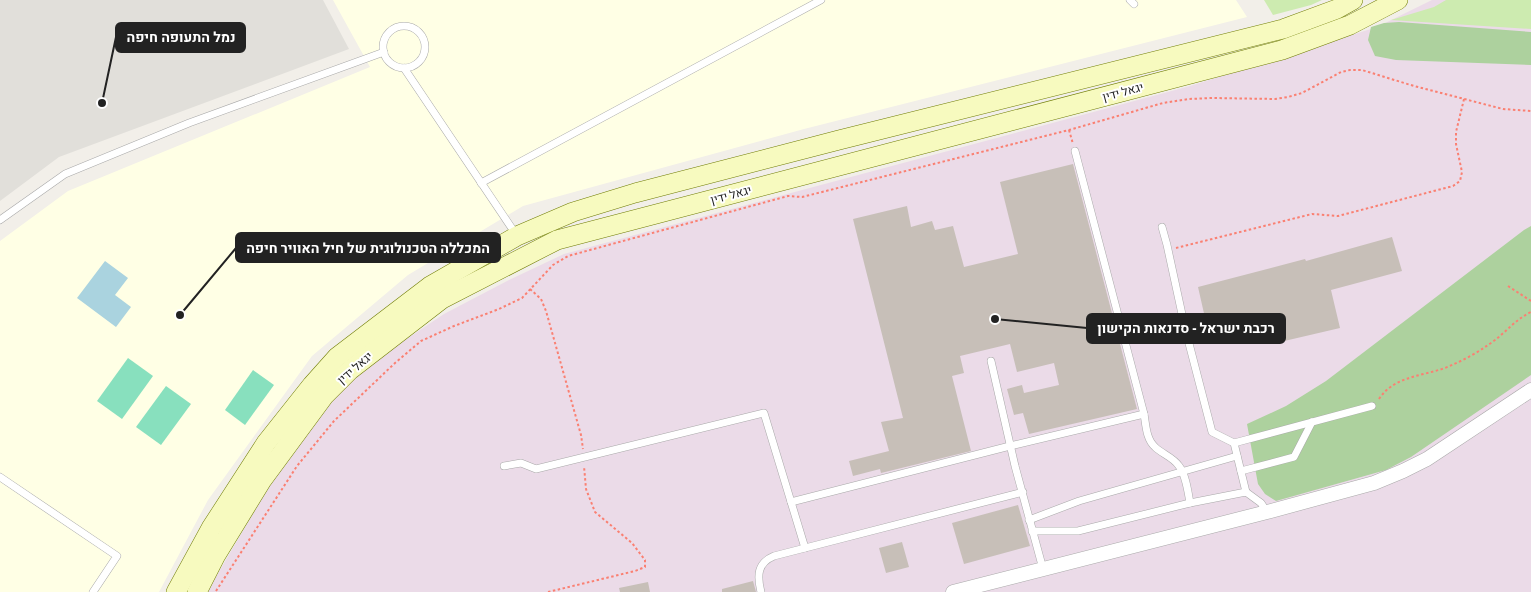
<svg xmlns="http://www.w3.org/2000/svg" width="1531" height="592" font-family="'Archivo Narrow',Heebo,sans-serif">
	<rect width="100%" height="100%" fill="#f2efe9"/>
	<!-- industrial -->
	<path fill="#ebdbe8" d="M1432,0H1531V592H207L299,435L348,378L444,314L509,280L564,254L1190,86L1377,27Z"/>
	<!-- education -->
	<path fill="#ffffe5" d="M333,0H1236L1247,17L804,129L523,206L408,275L312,356L208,500L159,592H0V241L68,191L370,67Z"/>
	<!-- airport -->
	<path fill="#e1dfda" d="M0,0H323L349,49L59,157L0,201Z"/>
	<!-- grass -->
	<g fill="#cdebb0">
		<path d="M1264,0H1322L1311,5L1273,15Z"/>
		<path d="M1446,0H1531V29L1391,20L1434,7Z"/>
	</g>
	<!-- forest -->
	<g fill="#add19e">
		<path d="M1399,22L1531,32V65L1396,60L1375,56L1368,40L1371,27L1384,23Z"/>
		<path d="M1531,226V375L1411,457L1386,470L1276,501L1265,494L1258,484L1247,424L1286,406L1326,381L1524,230Z"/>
	</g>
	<!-- pitch -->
	<g fill="#88e0be">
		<path d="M128,358L153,376L122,419L97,401Z"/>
		<path d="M253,370L274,385L245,425L225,410Z"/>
		<path d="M166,386L191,404L161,445L136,427Z"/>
	</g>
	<!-- water -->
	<path fill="#aad3df" d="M105,261L128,278L115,295L131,307L116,327L77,298Z"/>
	<!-- building -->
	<g fill="#c7bfb8">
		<path d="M1073,164L1137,409L1029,434L1023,413L1014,415L1007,389L1022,385L1024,393L1059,385L1054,363L1017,372L1010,344L960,356L964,373L952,376L971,451L881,473L880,469L853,476L849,461L889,451L881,422L903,418L853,219L907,206L911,227L932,221L935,230L953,226L964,267L1018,254L1000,182Z"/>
		<path d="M1392,237L1402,271L1331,290L1340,328L1280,342L1273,314L1208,331L1198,287L1305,259L1306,261Z"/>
		<path d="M1018,505L1030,546L964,564L952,523Z"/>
		<path d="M902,542L909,567L886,573L879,548Z"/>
		<path d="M753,581L756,592H722V589Z"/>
		<path d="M648,582L650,592H620L619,588Z"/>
	</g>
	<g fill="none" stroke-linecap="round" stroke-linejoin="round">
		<defs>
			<g id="lane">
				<path d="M1130,0L1134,4"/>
				<circle cx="404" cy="47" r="21"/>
				<path d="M404,68L517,236"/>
				<path d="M1075,151L1144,414C1146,425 1146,439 1155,447C1162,454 1173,457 1179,466C1186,475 1188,492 1190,503"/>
				<path d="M481,183L821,0"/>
				<path d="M0,220L65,174L189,123L384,52"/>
				<path d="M1162,227L1167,245L1185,328L1212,432L1234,443L1246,492"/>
				<path d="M991,361L1015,466L1043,569"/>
				<path d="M1234,443L1372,406"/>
				<path d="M504,466L521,463L536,469L764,413L805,548"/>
				<path d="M1241,471L1294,457L1312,422"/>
				<path d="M0,477L117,556L93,592"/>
				<path d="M791,502L1010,446L1144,414"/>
				<path d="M1029,520L1079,501L1237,456"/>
				<path d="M1032,531H1078L1190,503L1246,492L1261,503L1267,512"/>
				<path d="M761,592C757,576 757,563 774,556L1023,492"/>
			</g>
			<path id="street" d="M953,592L1267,512L1374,483L1403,471L1427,459L1531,390"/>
			<g id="secondary">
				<path d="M176,592L211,528L266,443L312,385L337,357L430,286L517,236L573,212L635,193L839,140L1283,29L1337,9L1353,0"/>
				<path d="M197,592L216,555L262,480L324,396L350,370L442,299L557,240L1282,50L1350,25L1398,0"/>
			</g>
		</defs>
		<!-- lane casing -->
		<use href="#lane" stroke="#a9a9a9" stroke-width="8"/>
		<!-- street casing -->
		<use href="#street" stroke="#a9a9a9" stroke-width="15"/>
		<!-- secondary casing -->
		<use href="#secondary" stroke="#707d05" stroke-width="20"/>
		<!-- path -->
		<g stroke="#fa8072" stroke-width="2" stroke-dasharray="2.5 2.5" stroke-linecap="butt">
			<path d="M1069,130L1073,144"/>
			<path d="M1176,248L1312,214L1338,216L1453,186L1460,181L1462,172L1456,144V132L1464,99"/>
			<path d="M1508,286L1531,301"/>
			<path d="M530,289L541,299L546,311L581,435L583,449"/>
			<path d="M1379,399C1396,373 1429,377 1454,364C1466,359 1478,352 1488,345C1504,335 1514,320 1531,312"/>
			<path d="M216,591L297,466L334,421L395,363L421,341L454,326L499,309L522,298L553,265L568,256L788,196L802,197L1069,130L1163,103L1189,99L1212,98L1275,99L1288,97L1302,93L1341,72L1350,70H1362L1414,86L1503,109L1531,111"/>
			<path d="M548,592L635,571L645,567V560L632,543L595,512L586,489L584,466"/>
		</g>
		<!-- lane -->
		<use href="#lane" stroke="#fff" stroke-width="7"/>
		<!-- street -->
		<use href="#street" stroke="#fff" stroke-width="14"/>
		<!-- secondary -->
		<use href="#secondary" stroke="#f7fabf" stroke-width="19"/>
	</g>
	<g text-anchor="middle" stroke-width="4" stroke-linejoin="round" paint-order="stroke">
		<!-- street labels -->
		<g font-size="12" fill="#222" stroke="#fff">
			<text transform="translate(1123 92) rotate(-15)" y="4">יגאל ידין</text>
			<text transform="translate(731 195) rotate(-15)" y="4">יגאל ידין</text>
			<text transform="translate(355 368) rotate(-41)" y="4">יגאל ידין</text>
		</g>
	</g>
	<!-- callouts -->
	<path fill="none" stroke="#222" stroke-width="2" d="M102 103L116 37M180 315L236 248M995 319L1087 328"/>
	<g fill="#222" stroke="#fff" stroke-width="2">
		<circle cx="102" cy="103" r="5"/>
		<circle cx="180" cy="315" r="5"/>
		<circle cx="995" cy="319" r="5"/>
	</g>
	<g fill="#222" stroke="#222" stroke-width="2">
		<rect x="116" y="23" width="129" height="29" rx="5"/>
		<rect x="236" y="233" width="264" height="29" rx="5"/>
		<rect x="1087" y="314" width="198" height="29" rx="5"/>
	</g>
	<g font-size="14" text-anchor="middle" font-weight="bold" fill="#fff">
		<text x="181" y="42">נמל התעופה חיפה</text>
		<text x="368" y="253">המכללה הטכנולוגית של חיל האוויר חיפה</text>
		<text x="1186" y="333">רכבת ישראל - סדנאות הקישון</text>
	</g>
</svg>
